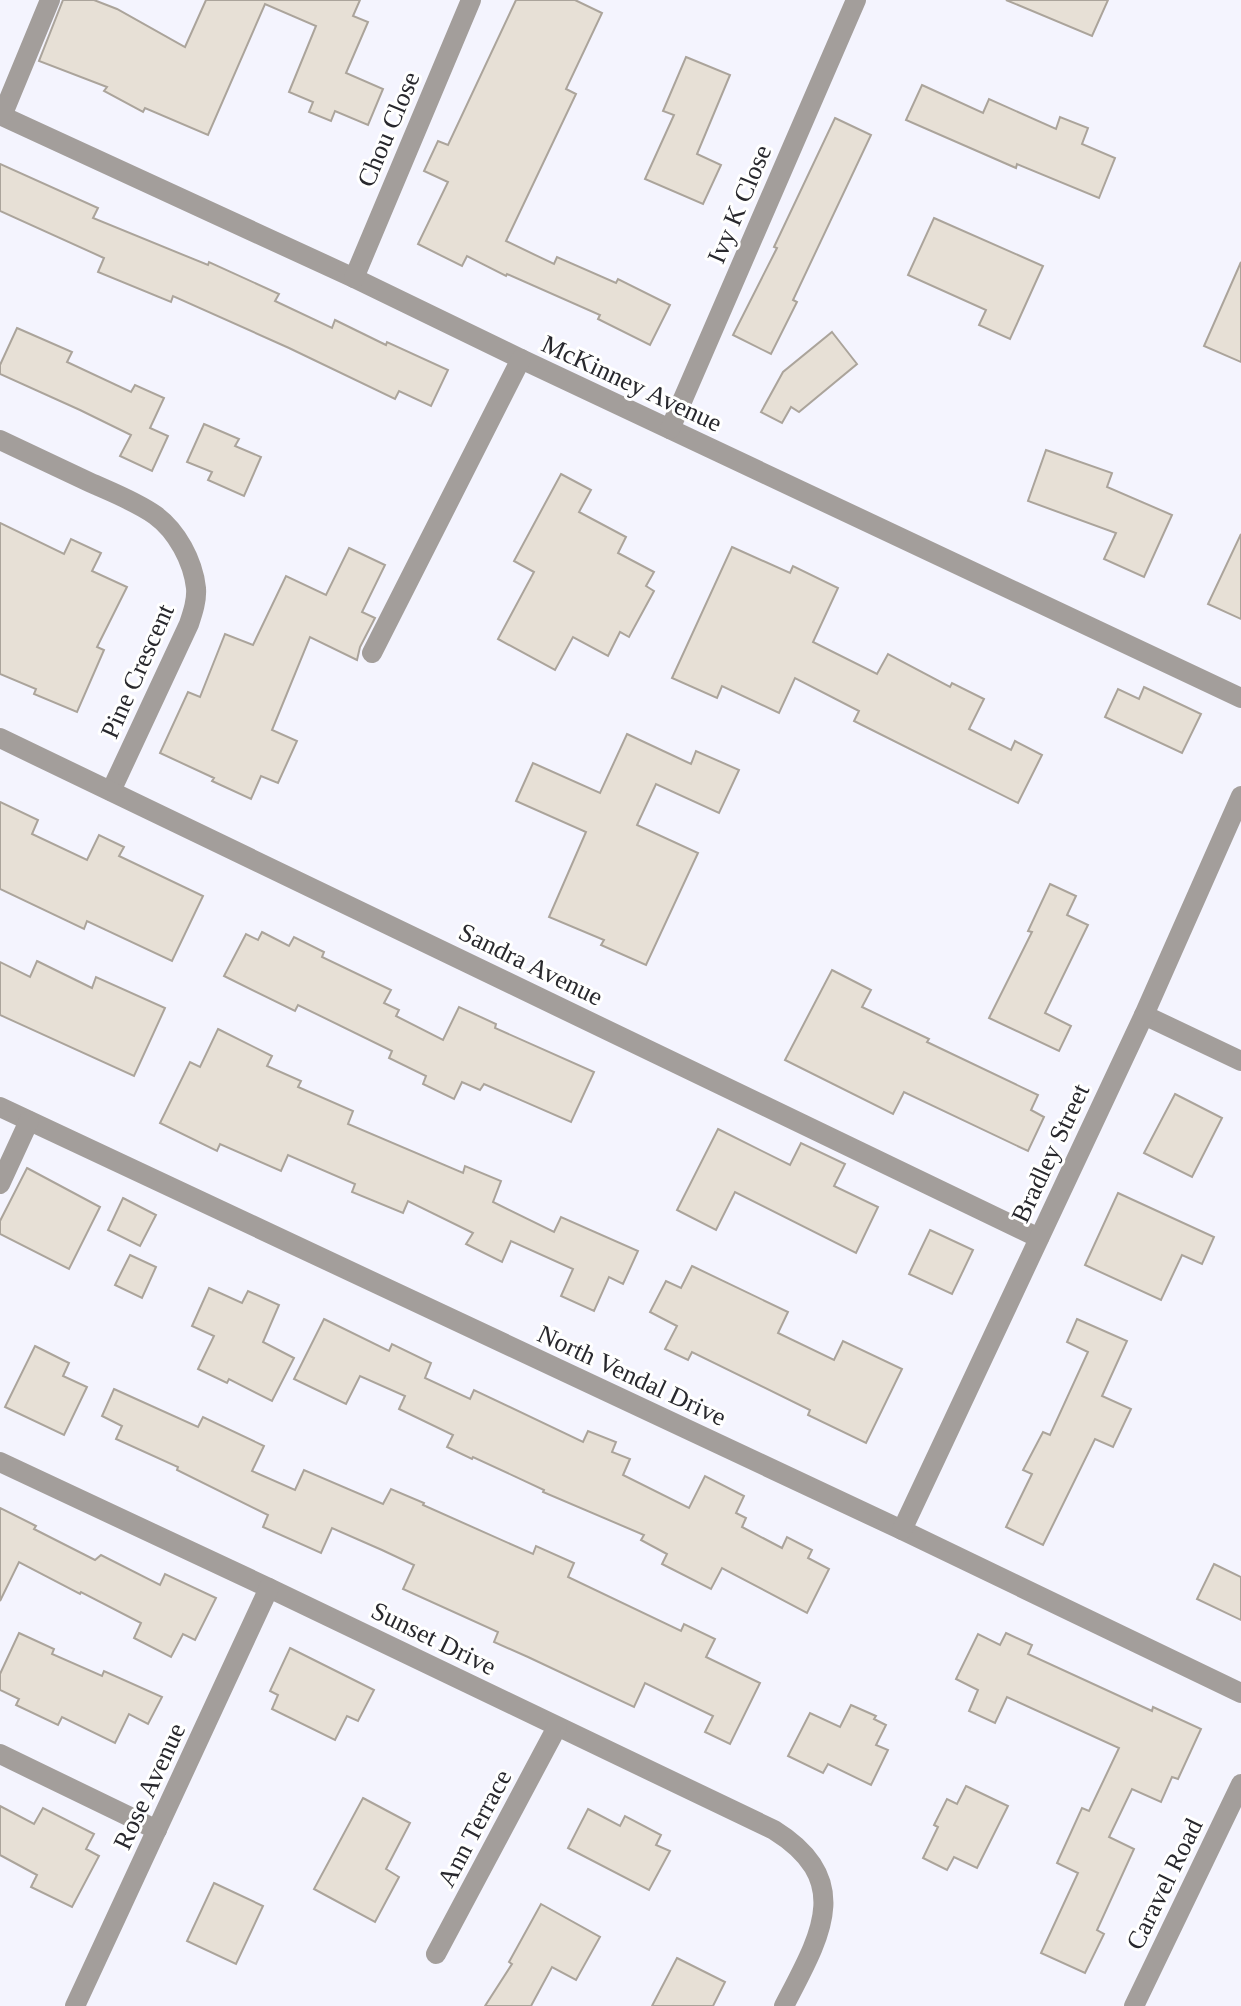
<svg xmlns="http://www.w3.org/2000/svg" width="1241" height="2006" font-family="Georgia,serif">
	<rect width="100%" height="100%" fill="#f4f4fe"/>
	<!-- building -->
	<g fill="#e7e0d6" stroke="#aba49b" stroke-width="2">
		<path d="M63,0H94L117,9L185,47L206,0H360L353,16L368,22L346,73L383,89L368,125L335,111L331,121L309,112L313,102L289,92L316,26L265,4L208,135L145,108L143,112L104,91L107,87L39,61Z"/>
		<path d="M516,0H575L602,13L566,89L576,94L506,241L554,264L557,257L616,283L618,279L670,305L650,345L598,319L600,315L507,274L506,276L467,256L462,266L418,244L448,182L424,171L438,141L448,145Z"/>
		<path d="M1006,0H1108L1092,36Z"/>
		<path d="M686,57L730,75L697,154L721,165L703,204L645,179L674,115L663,111Z"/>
		<path d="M922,85L983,113L989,99L1056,129L1060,117L1088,128L1082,144L1115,158L1099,198L1017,164L1016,168L906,120Z"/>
		<path d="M835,118L871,135L793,300L797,302L771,354L733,335L777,248L774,247Z"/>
		<path d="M0,164L98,208L93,218L208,265L209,262L279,294L275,301L332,328L335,320L386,345L387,342L448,370L431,406L399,391L395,399L289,348L173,296L171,302L98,272L104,258L0,211Z"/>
		<path d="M934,218L1043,266L1010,339L979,325L986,310L908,275Z"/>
		<path d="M1241,262V362L1204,346Z"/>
		<path d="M17,328L72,352L67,362L131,392L135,385L164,398L150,428L168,436L152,471L120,456L131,435L80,410L0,374V365Z"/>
		<path d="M832,332L857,364L799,412L791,407L782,423L761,412L783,372Z"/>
		<path d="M204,424L239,439L235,446L261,457L244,496L208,480L212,472L187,462Z"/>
		<path d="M1046,450L1112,473L1107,487L1172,515L1144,577L1104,559L1116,533L1028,501Z"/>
		<path d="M561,474L591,490L579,512L626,537L618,553L654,572L646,586L654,591L629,637L620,632L608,656L573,637L555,670L498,639L534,572L514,561Z"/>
		<path d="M0,523L64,554L71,539L101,553L92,571L127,587L97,647L104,650L77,712L34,694L36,689L0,674Z"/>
		<path d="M1241,534V619L1208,604Z"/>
		<path d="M732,547L790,573L793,566L838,588L813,642L877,674L888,654L950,687L952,683L984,699L969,729L1011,750L1015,741L1042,755L1018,803L854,721L859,711L795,678L779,713L722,686L717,698L672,678Z"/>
		<path d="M349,548L385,565L362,612L375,618L360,647L357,660L310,637L272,730L297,741L278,783L261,776L251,799L212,781L214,778L160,753L188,692L200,697L225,634L253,645L286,576L326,595Z"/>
		<path d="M1144,687L1201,714L1182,753L1105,717L1118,689L1139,699Z"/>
		<path d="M627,734L691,764L696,751L739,770L719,813L656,784L637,825L698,853L646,965L601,945L604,940L549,917L586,832L516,801L533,763L600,793Z"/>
		<path d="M0,802L38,820L32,834L87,860L99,835L124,847L119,856L203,896L172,961L87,921L84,929L0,889Z"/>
		<path d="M1050,884L1076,896L1067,915L1088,925L1045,1013L1071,1026L1059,1051L989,1018L1032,932L1028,931Z"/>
		<path d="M262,932L289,946L294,937L324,952L322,957L391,990L384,1003L399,1010L396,1016L443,1040L459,1007L496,1024L495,1028L594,1072L571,1122L484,1084L480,1090L462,1082L454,1099L423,1084L426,1076L389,1058L392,1051L298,1005L295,1011L224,976L246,934L258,940Z"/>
		<path d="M37,961L92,988L96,977L165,1008L134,1076L0,1015V962L30,977Z"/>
		<path d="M832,970L871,990L862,1007L929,1039L927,1042L1038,1095L1031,1110L1044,1117L1028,1151L904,1092L893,1114L785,1060Z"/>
		<path d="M218,1029L272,1056L267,1066L301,1081L298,1087L353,1111L348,1124L463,1173L465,1166L501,1181L493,1202L554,1232L561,1217L638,1251L623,1284L609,1277L594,1311L561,1296L573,1269L511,1241L502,1262L466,1244L473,1233L408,1201L403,1213L352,1192L355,1184L288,1155L281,1171L220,1144L217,1151L160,1123L190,1062L200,1067Z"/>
		<path d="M1175,1094L1222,1118L1192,1177L1144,1153Z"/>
		<path d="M718,1129L790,1165L801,1143L845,1164L834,1186L878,1207L856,1253L735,1192L716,1230L677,1210Z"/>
		<path d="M27,1168L100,1207L69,1269L0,1234V1221Z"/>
		<path d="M1118,1193L1214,1237L1202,1264L1182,1255L1161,1300L1085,1265Z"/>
		<path d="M123,1198L156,1215L140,1246L108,1230Z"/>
		<path d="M930,1230L973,1250L952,1294L909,1274Z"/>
		<path d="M130,1255L156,1267L142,1298L115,1285Z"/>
		<path d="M692,1266L788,1312L778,1333L834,1360L843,1341L902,1369L866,1443L808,1415L810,1410L692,1352L688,1360L665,1349L677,1326L650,1312L666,1281L681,1288Z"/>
		<path d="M209,1288L242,1303L248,1291L279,1305L263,1342L294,1358L272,1401L229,1379L227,1383L198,1369L214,1336L192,1326Z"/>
		<path d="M324,1319L389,1351L392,1344L431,1363L425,1378L470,1399L474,1390L583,1442L588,1431L616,1442L612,1452L630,1459L623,1475L689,1508L705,1476L744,1496L736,1513L746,1518L742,1527L782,1548L787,1537L812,1550L808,1558L829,1569L807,1613L722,1568L711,1589L662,1564L667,1554L641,1540L644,1535L543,1492L544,1490L473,1457L472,1459L447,1447L453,1435L399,1409L405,1396L360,1376L346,1404L294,1379Z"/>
		<path d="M1077,1319L1127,1341L1102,1396L1131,1409L1113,1447L1095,1439L1043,1545L1006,1527L1032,1474L1023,1470L1043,1432L1050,1435L1088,1352L1067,1342Z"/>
		<path d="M35,1346L69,1363L63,1376L87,1387L64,1435L5,1407Z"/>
		<path d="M114,1389L198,1427L203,1417L264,1446L252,1471L295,1490L304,1470L383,1504L391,1489L424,1503L423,1505L533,1554L536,1546L574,1563L568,1577L681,1631L684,1624L715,1639L706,1657L760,1683L730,1744L705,1732L713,1716L645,1683L634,1707L528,1657L494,1642L498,1632L403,1589L414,1565L382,1550L332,1528L321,1553L263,1527L268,1515L177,1470L178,1467L116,1439L122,1426L102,1416Z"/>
		<path d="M0,1508L36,1526L34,1529L95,1560L101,1555L160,1585L165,1574L216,1598L195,1640L183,1634L171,1657L134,1638L141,1623L81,1592L80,1594L19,1562L0,1601Z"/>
		<path d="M1214,1564L1241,1577V1620L1197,1599Z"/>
		<path d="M19,1633L54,1649L52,1654L102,1676L104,1671L162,1697L148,1724L129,1714L115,1743L62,1717L58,1725L16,1705L19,1699L0,1690V1674Z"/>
		<path d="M1006,1633L1032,1645L1028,1654L1152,1711L1153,1707L1201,1729L1178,1779L1172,1777L1161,1802L1132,1789L1109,1837L1134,1849L1097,1930L1104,1934L1085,1973L1041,1953L1078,1873L1057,1863L1082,1808L1089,1811L1119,1748L1007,1697L995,1723L969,1711L978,1690L956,1679L978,1634L1000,1645Z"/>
		<path d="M290,1648L374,1690L358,1721L347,1716L335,1740L272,1709L278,1695L270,1691Z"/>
		<path d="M851,1705L876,1716L874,1719L886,1725L876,1745L888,1750L871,1785L828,1764L823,1773L788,1756L810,1713L840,1727Z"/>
		<path d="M966,1786L1008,1806L977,1868L954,1857L947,1870L923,1858L938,1827L934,1825L947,1799L957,1804Z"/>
		<path d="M363,1798L410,1823L386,1869L399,1877L375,1922L314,1889Z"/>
		<path d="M0,1806L34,1824L43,1808L94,1834L86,1849L99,1856L72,1907L31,1887L37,1875L0,1855Z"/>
		<path d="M588,1809L620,1826L625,1816L661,1835L656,1845L670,1851L649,1890L568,1848Z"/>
		<path d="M214,1883L263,1906L236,1964L187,1941Z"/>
		<path d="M541,1904L600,1937L576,1980L552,1967L531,2006H485L512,1964L509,1962Z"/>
		<path d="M677,1958L725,1982L713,2006H652Z"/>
	</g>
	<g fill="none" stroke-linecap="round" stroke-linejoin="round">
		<!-- minor -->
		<g stroke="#a39e9b" stroke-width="20">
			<path d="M0,115L354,278L521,359L1241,698"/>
			<path d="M2,116L50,0"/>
			<path d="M354,278L471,0"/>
			<path d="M670,429L856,0"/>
			<path d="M0,440C30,454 59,468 89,482C111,492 135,501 155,515C177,531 193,561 196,588C197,600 193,612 189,624L111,791"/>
			<path d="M372,653L521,359"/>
			<path d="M0,738L1039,1238"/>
			<path d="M1144,1015L1241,1061"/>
			<path d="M0,1107L902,1530L1241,1693"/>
			<path d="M0,1184L29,1121"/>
			<path d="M0,1462L269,1588L774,1830C856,1881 819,1938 784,2006"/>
			<path d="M902,1530L1144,1015L1241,796"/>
			<path d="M0,1754L157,1830"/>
			<path d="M436,1954L557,1727"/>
			<path d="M75,2006L269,1588"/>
			<path d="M1134,2006L1241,1784"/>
		</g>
	</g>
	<g text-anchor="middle" stroke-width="6" stroke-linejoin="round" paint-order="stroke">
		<!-- street labels -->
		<g font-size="26" fill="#28282d" stroke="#fff">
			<text transform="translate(388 129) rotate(-67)" y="9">Chou Close</text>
			<text transform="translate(739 204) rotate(-67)" y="9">Ivy K Close</text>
			<text transform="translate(632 383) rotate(25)" y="9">McKinney Avenue</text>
			<text transform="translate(137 671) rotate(-66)" y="9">Pine Crescent</text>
			<text transform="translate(531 964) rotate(26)" y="9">Sandra Avenue</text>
			<text transform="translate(1050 1153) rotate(-65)" y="9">Bradley Street</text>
			<text transform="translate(632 1375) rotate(25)" y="9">North Vendal Drive</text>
			<text transform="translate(434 1638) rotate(26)" y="9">Sunset Drive</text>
			<text transform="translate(149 1786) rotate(-65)" y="9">Rose Avenue</text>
			<text transform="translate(474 1828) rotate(-62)" y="9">Ann Terrace</text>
			<text transform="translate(1164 1884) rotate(-64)" y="9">Caravel Road</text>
		</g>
	</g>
</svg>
